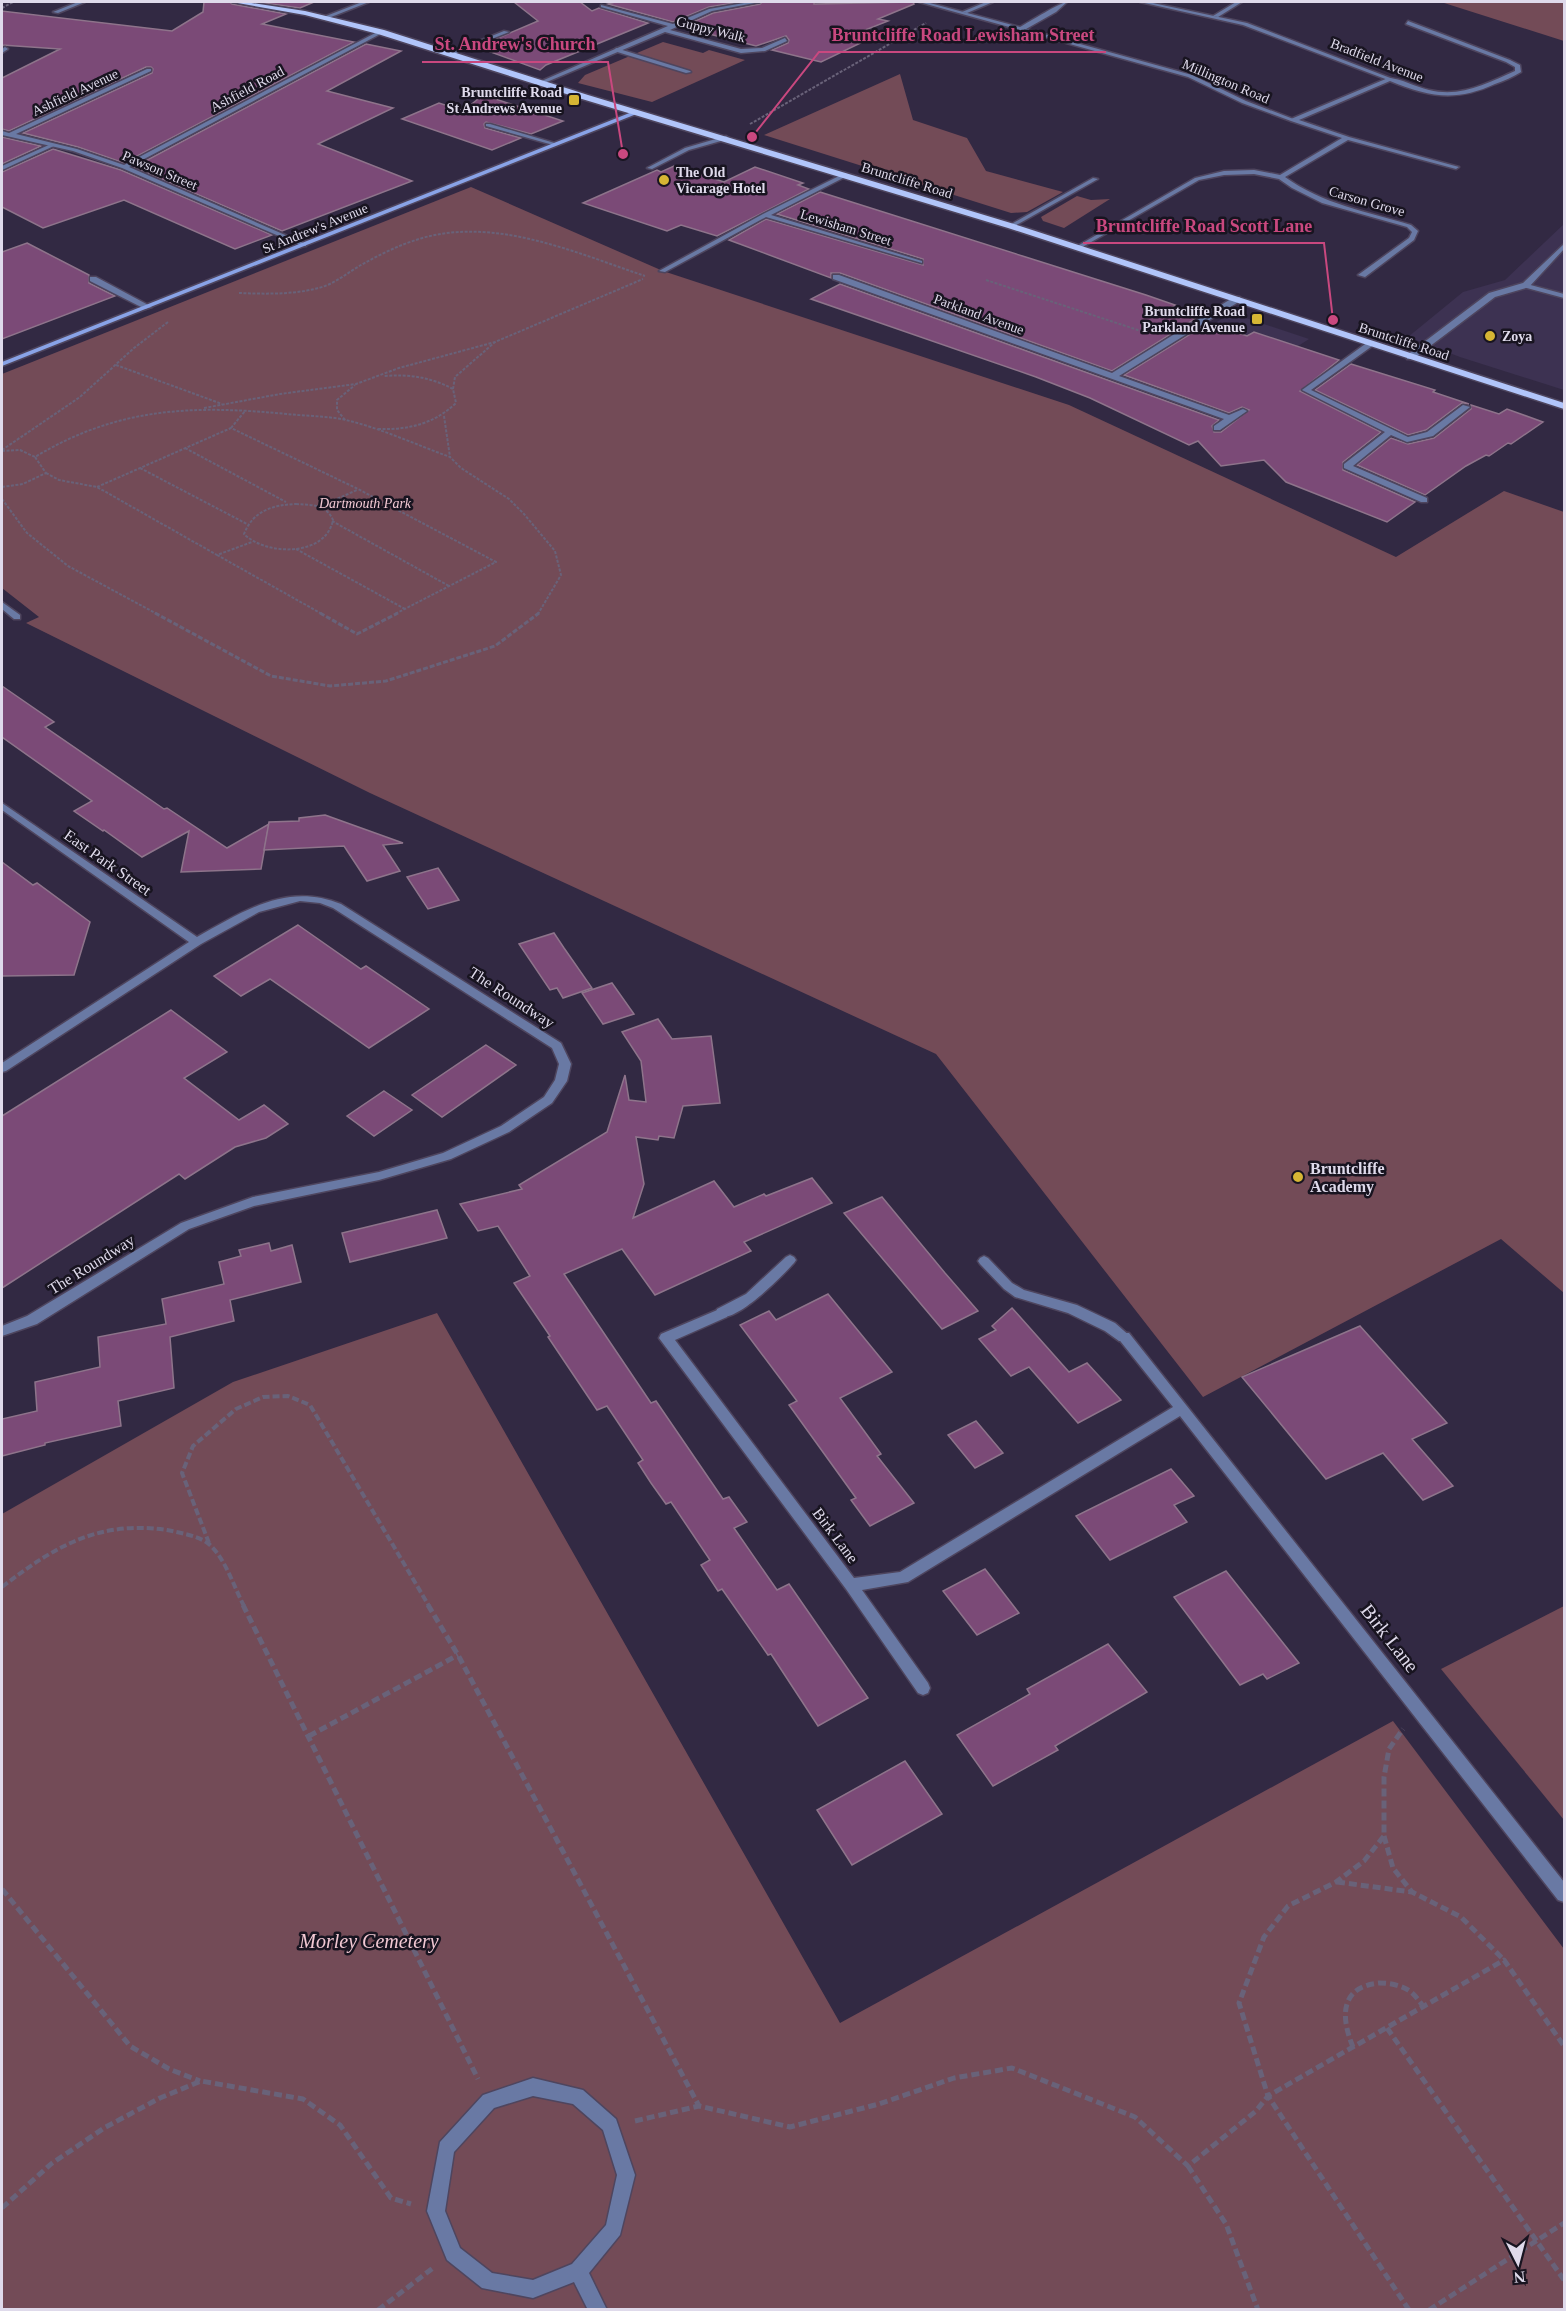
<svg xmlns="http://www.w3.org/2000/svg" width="1566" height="2311" font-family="'Times New Roman',serif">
	<rect width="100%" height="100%" fill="#322943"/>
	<!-- built -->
	<g fill="#3d3252">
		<path d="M1564,224V390L1460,357L1408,337L1463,292L1505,280Z"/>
		<path d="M1231,313L1309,339L1249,378L1171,351Z"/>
	</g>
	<!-- green -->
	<g fill="#734b57">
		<path d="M1441,2H1564V41Z"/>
		<path d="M663,42L703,53L709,50L745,60L652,102L578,83L585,75Z"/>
		<path d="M900,74L913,120L967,138L986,171L1063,192L1027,212L1011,213L764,135Z"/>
		<path d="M471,187L663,271L1069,405L1396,557L1504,491L1564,512V1293L1501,1239L1203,1397L936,1054L370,793L26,623L39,617L2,588V374Z"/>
		<path d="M1077,196L1091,200L1110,199L1064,228L1043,221L1041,217Z"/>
		<path d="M437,1313L840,2023L1393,1721L1564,1949V2309H2V1514L233,1382Z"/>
		<path d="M1564,1606V1820L1441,1669Z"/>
	</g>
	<!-- building -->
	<g fill="#7b4a77" stroke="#8e748b" stroke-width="1.5">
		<path d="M204,2H230L232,4L286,14L262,24L354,42L124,163L78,147L23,133L152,73L153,69L151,67H146L9,131L2,129V78L60,49L2,45V11L172,31L203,12Z"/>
		<path d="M257,2H314L300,8Z"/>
		<path d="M514,2H580L592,11L599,8L648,23L546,65L540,70L477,47L538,21Z"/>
		<path d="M615,2H740L709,7L673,22L608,4Z"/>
		<path d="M762,2H814V4L913,2L914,4L878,19L888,21L855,34L871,38L821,62L772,50L788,43L789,40L786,36L756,46L682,27L713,13L760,4Z"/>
		<path d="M366,44L401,51L327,91L393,108L318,144L412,181L282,231L134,167Z"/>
		<path d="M483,95L563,121L531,134L486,122L484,124L485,128L521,138L492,150L402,119L439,103L463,111Z"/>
		<path d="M2,137L41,146L2,164Z"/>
		<path d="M53,149L121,170L272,235L235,249L124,200L43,228L2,207V172Z"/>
		<path d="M674,166L724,182L755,167L803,183L798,185L809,189L717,236L681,225L667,231L583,203L657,170L661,172Z"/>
		<path d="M820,192L1146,295L1175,305L1168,310L1195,319L1112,371L840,273H831V278L729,240L766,219L923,265V259L777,214Z"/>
		<path d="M27,243L89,275V283L115,296L2,339V252Z"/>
		<path d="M840,284L1219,420L1212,426L1214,432H1221L1249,410L1242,407L1229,413L1124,375L1208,323L1247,336L1254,332L1339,360L1300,391L1381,432L1343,462V470L1415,502L1387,522L1286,482L1264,460L1221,466L1198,441L1189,445L1090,398L1036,377L811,299Z"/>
		<path d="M1351,364L1435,390L1433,392L1469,404L1462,403L1426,430L1408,435L1315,390Z"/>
		<path d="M1471,405L1499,414L1507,409L1543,422L1511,444L1508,443L1489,456L1486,455L1466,466L1425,495L1357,465L1391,438L1408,444L1434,438L1471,409Z"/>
		<path d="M2,686L54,722L45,727L164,809L167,808L227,848L269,824L261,869L181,872L189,831L142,857L104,830L103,831L74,811L92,801L2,737Z"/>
		<path d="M325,815L403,843L383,845L400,871L367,881L344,846L264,850L269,822L299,821V818Z"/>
		<path d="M2,862L33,885L37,883L90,922L74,975L2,976Z"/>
		<path d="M438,868L459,900L428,909L407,877Z"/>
		<path d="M298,925L361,969L366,966L429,1009L369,1048L270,979L241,996L214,976Z"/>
		<path d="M554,933L564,948L592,988L563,998L557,988L550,990L519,944Z"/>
		<path d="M612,983L634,1014L603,1024L582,993Z"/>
		<path d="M171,1010L227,1052L184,1078L239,1120L264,1105L288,1124L266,1138L235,1147L185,1179L179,1174L2,1288V1116Z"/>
		<path d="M658,1019L672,1039L711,1036L720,1103L683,1106L674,1138L659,1136L658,1140L636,1137L644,1184L633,1218L714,1181L734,1207L764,1194L766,1196L812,1178L832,1203L744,1242L751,1251L655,1295L622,1249L564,1274L651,1403L656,1401L723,1499L729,1497L747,1522L734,1528L777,1590L789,1584L868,1698L818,1726L771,1654L768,1655L722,1589L718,1591L701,1565L710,1560L671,1502L666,1504L651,1483L638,1463L643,1460L607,1406L597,1410L548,1337L550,1336L514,1283L530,1276L498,1226L478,1231L460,1204L522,1189L519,1185L607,1132L625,1075L629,1100L646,1102L641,1061L622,1032Z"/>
		<path d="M486,1045L516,1065L442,1117L412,1095Z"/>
		<path d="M384,1091L412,1110L374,1136L347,1116Z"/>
		<path d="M882,1197L945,1273L978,1311L942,1329L844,1213Z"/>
		<path d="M437,1210L447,1238L350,1262L342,1233Z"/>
		<path d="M269,1243L271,1251L292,1245L301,1282L230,1300L234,1321L170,1337L174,1388L118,1401L121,1426L45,1443V1445L2,1456V1419L37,1411L35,1382L100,1367L98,1337L166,1324L162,1299L224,1284L219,1262L241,1256L239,1250Z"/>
		<path d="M828,1294L892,1372L840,1398L881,1454L877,1456L914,1503L870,1526L851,1500L856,1498L789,1405L797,1401L740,1325L769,1311L776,1320Z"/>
		<path d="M1012,1308L1069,1372L1087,1363L1121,1400L1078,1423L1029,1367L1011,1376L979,1339L996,1330L992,1326Z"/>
		<path d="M1360,1326L1447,1423L1412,1439L1453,1486L1423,1500L1383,1453L1326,1479L1242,1377Z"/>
		<path d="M976,1421L1003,1453L975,1468L948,1435Z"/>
		<path d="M1171,1469L1194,1496L1174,1505L1187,1522L1110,1560L1076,1516Z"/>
		<path d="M985,1569L1019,1613L977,1635L943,1591Z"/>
		<path d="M1226,1571L1299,1663L1267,1679L1263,1674L1240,1685L1174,1597Z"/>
		<path d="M1108,1644L1147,1692L1055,1746L1058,1750L993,1786L957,1735L1030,1694L1027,1689Z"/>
		<path d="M905,1761L942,1814L852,1865L817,1810Z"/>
	</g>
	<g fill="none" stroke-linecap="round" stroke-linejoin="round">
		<defs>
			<g id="lane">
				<path d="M78,2H85L58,13L53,12Z"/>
				<path d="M362,2H369L326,19L321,18Z"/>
				<path d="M919,2H926L1020,27C1029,22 1061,2 1067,2L1056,12L1026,29L1192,75L1246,101L1296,120L1291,121L1242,103L1188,77Z"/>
				<path d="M1140,2H1148L1247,23L1393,79L1388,80L1243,25Z"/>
				<path d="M504,31L509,32L452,55L447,54Z"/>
				<path d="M5,47L8,49L2,53V49Z"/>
				<path d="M616,48L690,71L691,72L686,73L614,51Z"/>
				<path d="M726,136L729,138L728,139L689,150L652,169L647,168L685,148Z"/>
				<path d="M51,144L56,145L2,170V166Z"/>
				<path d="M1093,178L1098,179L1013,227L1008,226Z"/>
				<path d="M90,277H96L152,307L145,309L90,281Z"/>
				<path d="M1523,283L1564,294V298L1523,287Z"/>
				<path d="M790,1255L794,1257L796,1260L794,1263C781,1277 737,1323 717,1317L716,1313L717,1309L746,1294L786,1257Z"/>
				<path d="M984,1256L988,1258L1012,1283L1024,1290L1077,1305L1115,1323L1131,1337L1129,1341H1119L1105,1331L1068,1313L1015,1297L1004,1289L980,1264L978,1261L980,1258Z"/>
				<path d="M533,2078L583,2090L616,2119L635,2175L620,2235L589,2273L607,2310H588L574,2282L533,2298L482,2288L447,2260L427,2211L440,2142L483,2095ZM533,2096L573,2104L603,2130L617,2175L606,2225L572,2264L533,2280L492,2273L460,2248L445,2211L454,2152L494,2108Z"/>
			</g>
			<g id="street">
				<path d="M750,2H760L712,11L670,30L741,49L762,48L785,38L787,41L765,51L741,53L665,32L542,84L537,83L668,26L601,7V5L673,24L709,9Z"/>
				<path d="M986,2H993L967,13L962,12Z"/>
				<path d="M1236,2H1242L1218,17L1213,16Z"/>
				<path d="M1408,21L1510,60L1520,65L1521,72C1513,77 1504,81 1495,84C1456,102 1429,97 1390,81L1299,120L1349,137L1459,167L1456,169L1348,140L1285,177C1322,204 1368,212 1411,225L1418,231L1414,240L1365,277L1358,275L1409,238L1412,232L1407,227L1322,203L1292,188L1279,179L1254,174L1224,175L1199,180L1079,249L1074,248L1195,178L1224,171L1254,170L1280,175L1342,138L1291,121V119L1388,78C1401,78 1415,87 1429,90C1461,98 1487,83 1515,71V67L1506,62L1406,24Z"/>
				<path d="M379,31L384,32L129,167L306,244V246H302L122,168L73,151L2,135V131L9,133L147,69H151V71L16,134L77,149L124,165Z"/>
				<path d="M486,124H490L558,144L553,145L486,126Z"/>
				<path d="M845,173L847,174V176L771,215L922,261V263L766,217L665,272L659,271L763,214Z"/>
				<path d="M1564,244V249L1529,287L1495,297L1413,359H1407V355L1489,293L1523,283Z"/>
				<path d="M833,275H839L1112,373L1234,297H1240V301L1119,376L1229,415L1243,409L1247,411L1220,430H1214V426L1224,419L833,279Z"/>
				<path d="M1368,342L1375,344L1311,390L1408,437L1427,432L1463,405L1470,407L1433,436L1407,442L1391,435L1353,466L1427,498V502H1421L1344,468V464L1385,432L1302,390Z"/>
				<path d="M2,602L20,615V619H14L2,609Z"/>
				<path d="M2,803L197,937C244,911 287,882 341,904L561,1043L571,1064L567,1081L552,1103L509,1132L451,1159L379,1180L254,1206L189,1229L37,1324L2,1336V1326L27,1316L181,1223L253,1197L379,1172L443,1153L501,1126L544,1097L555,1080L559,1064L552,1048L333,908L320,903L300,901L259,912L201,944L6,1071L2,1072V1063L189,942L2,810Z"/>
				<path d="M722,1308L727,1309L728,1313L727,1317L675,1340L854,1578L900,1572L1173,1407L1117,1337L1119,1333H1129L1564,1882V1902L1558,1900L1180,1416L908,1582L862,1590L928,1683L930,1688L928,1693L923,1695L918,1693L846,1589L659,1338L661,1334Z"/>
			</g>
			<path id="secondary" d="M637,110L639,113L2,366V362Z"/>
			<path id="primary" d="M232,2H245L305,11L384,30L588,95L1014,224L1564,403V409L1008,228L582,99L378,34L305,15Z"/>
		</defs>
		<!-- lane casing -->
		<use href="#lane" stroke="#4e455e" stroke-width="3"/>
		<!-- street casing -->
		<use href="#street" stroke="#4e455e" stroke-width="3"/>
		<!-- secondary casing -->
		<use href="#secondary" stroke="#4e455e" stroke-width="3"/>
		<!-- primary casing -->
		<use href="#primary" stroke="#4e455e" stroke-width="3"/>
		<!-- path-far3 -->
		<g stroke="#696279" stroke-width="2" stroke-dasharray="3 1.5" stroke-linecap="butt">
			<path d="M2,8L13,2"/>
			<path d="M750,124L926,23"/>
			<path d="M986,280L1144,332"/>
			<path d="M239,293C267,294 298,295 325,286C338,281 349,272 361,265C379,255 399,245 419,239C494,216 574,252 645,276"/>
			<path d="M116,365L222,404"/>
			<path d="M453,389L455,377L495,342"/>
			<path d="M204,408L280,394L356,384L399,368L495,342L643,279"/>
			<path d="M444,416L450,457"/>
			<path d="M345,420L337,410V400L355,385"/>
			<path d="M231,428L245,411"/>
			<path d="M378,429C408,430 434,424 456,403L453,389C430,377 409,374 384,376"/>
			<path d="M185,448L286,502"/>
			<path d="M2,450L80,397L134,348L168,322"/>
			<path d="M2,451L20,450L35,457"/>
			<path d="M140,468L247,524"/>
			<path d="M46,473L59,480L97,487L217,555L252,542"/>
			<path d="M2,487L23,484L46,473L35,457C118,407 193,405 287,414C306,416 328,416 346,420C380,428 417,445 450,457L461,468L509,499L524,514L555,551L561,575L538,614"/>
			<path d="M97,487L231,428L358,489L496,562L395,614"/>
			<path d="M2,499L27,533L68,566L157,614"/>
			<path d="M296,504C311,505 326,504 333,520C326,557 266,556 244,534C253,511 272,505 296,504Z"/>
			<path d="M321,506L357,490"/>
			<path d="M332,521L449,586"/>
			<path d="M296,549L405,609"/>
			<path d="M217,555L322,614"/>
		</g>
		<!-- path-far2 -->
		<g stroke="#696279" stroke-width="3" stroke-dasharray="5 2" stroke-linecap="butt">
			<path d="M155,613L271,676L330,686L386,681L495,646L539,613"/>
			<path d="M320,613L357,634L398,613"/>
		</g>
		<!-- path-far1 -->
		<g stroke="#696279" stroke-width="4" stroke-dasharray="7 3" stroke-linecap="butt">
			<path d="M209,1543L182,1473L193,1446L236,1409L263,1397L288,1396L310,1405L429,1606"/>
			<path d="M2,1587C54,1547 98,1520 167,1530C181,1533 200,1536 210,1545C226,1560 234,1587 244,1606"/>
		</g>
		<!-- path -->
		<g stroke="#696279" stroke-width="5" stroke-dasharray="8 4" stroke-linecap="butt">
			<path d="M243,1605L478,2079"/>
			<path d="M428,1605L458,1655L699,2106"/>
			<path d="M309,1736L458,1655"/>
			<path d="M1384,1836L1393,1868L1412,1892"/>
			<path d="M1337,1882L1412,1892L1461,1917L1504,1960"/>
			<path d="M2,1889L130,2046L169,2069L200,2081"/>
			<path d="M1387,2028L1564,2280"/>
			<path d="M1353,2047C1341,2018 1339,1987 1379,1983C1389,1983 1402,1985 1411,1992C1416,1996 1419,2001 1423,2006"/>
			<path d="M635,2121L699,2106L790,2127L879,2104L954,2078L1012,2068L1135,2117L1188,2166L1256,2111L1268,2096L1239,2003L1264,1937L1288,1906L1336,1882L1364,1861L1384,1836V1777L1389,1749L1403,1729"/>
			<path d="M1188,2166L1226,2224L1258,2310"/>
			<path d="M2,2208L51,2164L104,2128L160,2098L201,2081L303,2099L340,2125L391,2198L411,2204"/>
			<path d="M378,2310L433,2268"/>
			<path d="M1409,2310L1268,2096L1504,1960L1564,2046"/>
			<path d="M1429,2310L1564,2223"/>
		</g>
		<!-- lane -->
		<use href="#lane" fill="#6979a4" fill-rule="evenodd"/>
		<!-- street -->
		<use href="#street" fill="#6979a4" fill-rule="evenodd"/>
		<!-- secondary -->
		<use href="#secondary" fill="#89a3e7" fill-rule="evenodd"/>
		<!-- primary -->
		<use href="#primary" fill="#b1c5fa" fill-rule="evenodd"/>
	</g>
	<!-- markers -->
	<g fill="#d6b534" stroke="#181420" stroke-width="2">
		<rect x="568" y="94" width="12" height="12" rx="3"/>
		<circle cx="664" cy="180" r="6"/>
		<rect x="1251" y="313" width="12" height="12" rx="3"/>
		<circle cx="1490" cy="336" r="6"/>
		<circle cx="1298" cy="1177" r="6"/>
	</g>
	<g text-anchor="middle" stroke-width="5" stroke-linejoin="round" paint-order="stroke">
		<!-- far-street labels -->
		<g font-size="14" fill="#dfdaeb" stroke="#181420">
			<text transform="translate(711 29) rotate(14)" y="5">Guppy Walk</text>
			<text transform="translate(1377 60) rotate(21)" y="5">Bradfield Avenue</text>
			<text transform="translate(1226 81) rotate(23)" y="5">Millington Road</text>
			<text transform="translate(247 89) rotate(-28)" y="5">Ashfield Road</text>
			<text transform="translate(75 92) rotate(-25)" y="5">Ashfield Avenue</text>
			<text transform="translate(160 170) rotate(23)" y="5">Pawson Street</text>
			<text transform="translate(907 180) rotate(17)" y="5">Bruntcliffe Road</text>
			<text transform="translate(1367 201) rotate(16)" y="5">Carson Grove</text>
			<text transform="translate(846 227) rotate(17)" y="5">Lewisham Street</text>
			<text transform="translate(315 228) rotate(-22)" y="5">St Andrew's Avenue</text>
			<text transform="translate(979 314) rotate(20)" y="5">Parkland Avenue</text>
			<text transform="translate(1404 341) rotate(18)" y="5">Bruntcliffe Road</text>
		</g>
		<!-- far-poi labels -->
		<g font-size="14" font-weight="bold" fill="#dfdaeb" stroke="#181420" text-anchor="end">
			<text x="562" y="97">Bruntcliffe Road<tspan x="562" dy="16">St Andrews Avenue</tspan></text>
			<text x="676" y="177" text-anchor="start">The Old<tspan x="676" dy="16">Vicarage Hotel</tspan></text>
			<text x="1245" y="316">Bruntcliffe Road<tspan x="1245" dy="16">Parkland Avenue</tspan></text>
			<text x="1502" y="341" text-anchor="start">Zoya</text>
		</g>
		<!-- far-park labels -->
		<g font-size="14" font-style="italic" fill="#f2c8d3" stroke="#181420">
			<text x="365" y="508">Dartmouth Park</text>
		</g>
		<!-- street labels -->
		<g font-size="16" fill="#dfdaeb" stroke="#181420">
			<text transform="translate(108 862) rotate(35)" y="6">East Park Street</text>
			<text transform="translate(512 997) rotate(33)" y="6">The Roundway</text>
			<text transform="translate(91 1264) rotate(-32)" y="6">The Roundway</text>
			<text transform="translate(836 1535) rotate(53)" y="6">Birk Lane</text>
		</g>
		<!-- poi labels -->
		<g font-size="16" font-weight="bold" fill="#dfdaeb" stroke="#181420" text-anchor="start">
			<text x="1310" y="1174">Bruntcliffe<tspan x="1310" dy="18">Academy</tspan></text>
		</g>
		<!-- near-street labels -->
		<g font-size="20" fill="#dfdaeb" stroke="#181420">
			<text transform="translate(1390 1638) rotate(52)" y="7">Birk Lane</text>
		</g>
		<!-- near-park labels -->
		<g font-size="20" font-style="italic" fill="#f2c8d3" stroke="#181420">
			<text x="369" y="1948">Morley Cemetery</text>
		</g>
	</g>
	<!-- callouts -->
	<path fill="none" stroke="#c9487f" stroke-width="2" d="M752 137L819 52H1106M623 154L608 62H422M1333 320L1324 243H1083"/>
	<g fill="#c9487f" stroke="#181420" stroke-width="2">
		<circle cx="752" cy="137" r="6"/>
		<circle cx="623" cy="154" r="6"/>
		<circle cx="1333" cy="320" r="6"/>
	</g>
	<g font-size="18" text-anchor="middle" font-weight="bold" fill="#c9487f" stroke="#181420" stroke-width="5" stroke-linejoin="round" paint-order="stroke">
		<text x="963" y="41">Bruntcliffe Road Lewisham Street</text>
		<text x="515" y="50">St. Andrew's Church</text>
		<text x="1204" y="232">Bruntcliffe Road Scott Lane</text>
	</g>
	<!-- border -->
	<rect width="1566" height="2311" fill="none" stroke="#dfdaeb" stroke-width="6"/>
	<!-- north arrow -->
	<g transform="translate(1518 2263) rotate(174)" stroke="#181420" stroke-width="4.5" paint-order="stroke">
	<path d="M0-4.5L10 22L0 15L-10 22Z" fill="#dfdaeb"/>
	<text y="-9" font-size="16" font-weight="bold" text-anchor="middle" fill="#dfdaeb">N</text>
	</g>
</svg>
